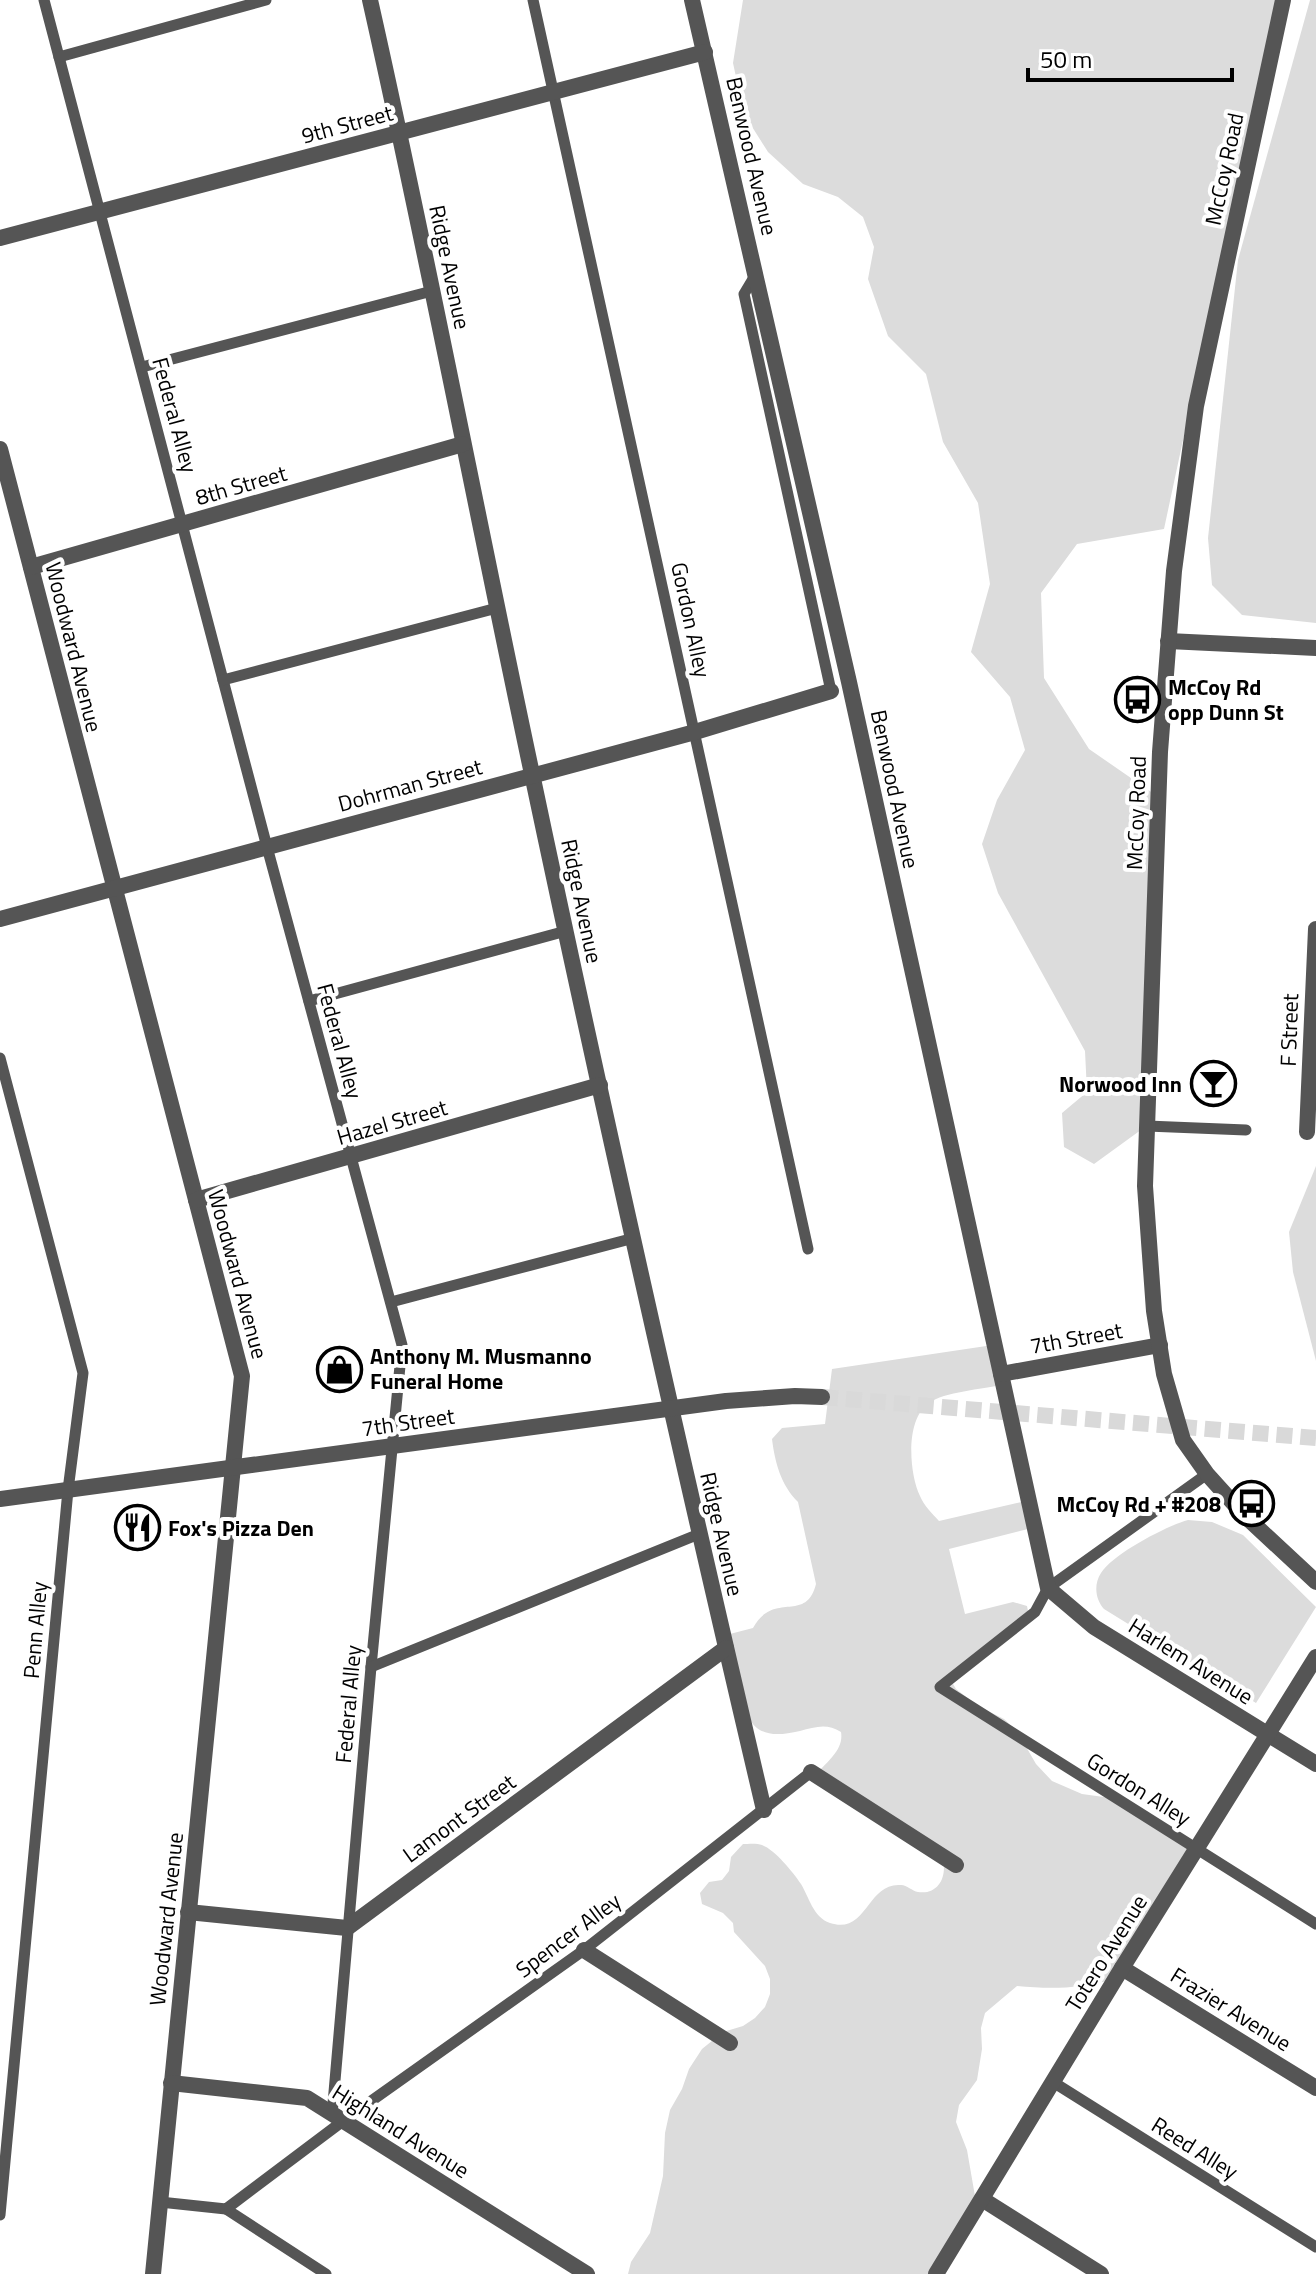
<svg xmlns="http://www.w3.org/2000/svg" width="1316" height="2274" font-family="'Titillium Web',sans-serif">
	<rect width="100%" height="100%" fill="#fff"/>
	<!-- green -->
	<g fill="#dcdcdc">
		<path d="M743,0H1277L1164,529L1077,544L1041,593L1044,678L1089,749L1157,796L1145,1127L1094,1164L1064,1147L1062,1113L1087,1092L1085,1051L998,893L982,844L997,800L1025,750L1010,697L971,652L990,584L978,503L943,442L926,374L888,336L868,279L874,247L863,217L838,197L803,184L768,152L744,114L733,63Z"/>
		<path d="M1310,0H1316V623L1242,615L1212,585L1208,538L1238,260Z"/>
		<path d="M1316,1166V1361L1293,1272L1289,1232Z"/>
		<path d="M993,1345L1001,1385C983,1389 944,1392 929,1403C905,1419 909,1473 920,1496C924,1506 932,1513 939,1521L1026,1501L1032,1528L949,1549L965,1614L1013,1602L1027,1606L1028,1611L949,1677L956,1689L978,1706L1004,1719L1017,1731L1036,1764L1052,1781L1082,1794L1111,1798L1194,1850L1110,1980C1079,1989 1049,1989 1017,1986L985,2013L981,2028L982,2049L977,2080L959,2105L956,2122L967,2150L976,2202L932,2274H628L631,2262L650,2233L663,2176L665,2133L670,2110L682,2089L689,2069L702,2049L723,2032L743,2026L755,2018L765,2007L770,1994V1979L765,1966L734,1932L733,1923L723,1913L702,1904L700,1893L709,1882L722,1880L729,1871L731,1857L743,1844C748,1844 757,1843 762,1845C775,1850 793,1872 801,1884C809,1897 813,1917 830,1923C867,1935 867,1882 901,1885C907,1885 912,1891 918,1892C938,1895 947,1877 943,1860L817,1773C828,1761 844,1749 841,1732C827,1723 815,1727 800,1731C754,1742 747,1723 738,1684C734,1667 730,1651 726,1635L753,1628C774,1590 806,1624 816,1584L798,1502C781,1485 775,1463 772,1439L782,1428L825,1424L832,1369Z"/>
		<path d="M1188,1520L1212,1522L1243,1535L1316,1607L1256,1703L1104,1609C1096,1600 1093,1585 1101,1573C1113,1554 1166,1526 1188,1520Z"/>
	</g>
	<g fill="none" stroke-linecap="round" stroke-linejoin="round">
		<!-- tertiary-tunnel -->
		<path stroke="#d9d9d9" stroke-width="16" stroke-dasharray="16 8" stroke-linecap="butt" d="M822,1397L1316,1438"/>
		<!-- service -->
		<g stroke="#555" stroke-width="11">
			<path d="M44,0L267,847L402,1345L371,1667L332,2115"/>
			<path d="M533,0L808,1249"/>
			<path d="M59,57L266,0"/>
			<path d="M756,274L744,294L831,691"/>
			<path d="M142,367L432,291"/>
			<path d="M223,680L497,608"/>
			<path d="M309,1001L566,931"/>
			<path d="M0,1058L83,1373L68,1490L0,2215"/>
			<path d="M1147,1126L1246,1130"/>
			<path d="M391,1302L634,1238"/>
			<path d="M1207,1474L1048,1588L1035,1612L940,1687L1316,1924"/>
			<path d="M371,1667L699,1534"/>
			<path d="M1053,2082L1316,2247"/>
			<path d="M160,2202L226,2209L343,2121L584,1950L811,1772"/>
			<path d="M226,2209L326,2274"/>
		</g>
		<!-- minor -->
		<g stroke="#555" stroke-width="16">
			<path d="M370,0C428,257 477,516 532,774C605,1120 683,1465 764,1810"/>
			<path d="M692,0L849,682L1048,1588L1094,1627L1316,1764"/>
			<path d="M0,238L705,52"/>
			<path d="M0,449L242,1376L153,2274"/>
			<path d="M31,567L463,444"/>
			<path d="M1168,641L1316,648"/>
			<path d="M0,919L695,732L831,691"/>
			<path d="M1307,1132L1316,929"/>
			<path d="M196,1200L600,1085"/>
			<path d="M1001,1374L1160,1345"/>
			<path d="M811,1772L956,1865"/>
			<path d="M188,1912L347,1928L726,1648"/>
			<path d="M584,1950L730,2043"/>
			<path d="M1122,1968L1316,2088"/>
			<path d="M171,2083L307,2098L587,2274"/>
			<path d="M982,2199L1101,2274"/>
			<path d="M936,2274L1122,1968L1316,1657"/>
		</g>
		<!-- tertiary -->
		<g stroke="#555" stroke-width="16">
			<path d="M1283,0L1196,406L1174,571L1160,752L1145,1186L1154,1311L1164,1374L1183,1440L1207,1474L1244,1515L1316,1582"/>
			<path d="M0,1499L726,1401L795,1396L822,1397"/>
		</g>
	</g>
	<!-- icons -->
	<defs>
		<symbol id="bus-ring" viewBox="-11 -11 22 22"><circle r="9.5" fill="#fff" stroke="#000" stroke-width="1.5"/><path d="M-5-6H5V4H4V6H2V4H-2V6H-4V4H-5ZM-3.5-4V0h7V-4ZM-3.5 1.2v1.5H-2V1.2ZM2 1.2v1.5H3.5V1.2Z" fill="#000"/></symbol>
		<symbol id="bar-ring" viewBox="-11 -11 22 22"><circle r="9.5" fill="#fff" stroke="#000" stroke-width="1.5"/><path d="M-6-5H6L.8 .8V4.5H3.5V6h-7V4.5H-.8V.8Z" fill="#000"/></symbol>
		<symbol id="shop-ring" viewBox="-11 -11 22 22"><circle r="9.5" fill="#fff" stroke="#000" stroke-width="1.5"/><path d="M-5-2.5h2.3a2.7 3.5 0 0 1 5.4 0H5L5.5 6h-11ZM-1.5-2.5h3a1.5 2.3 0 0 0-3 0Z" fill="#000"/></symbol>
		<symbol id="restaurant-ring" viewBox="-11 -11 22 22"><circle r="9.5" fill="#fff" stroke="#000" stroke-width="1.5"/><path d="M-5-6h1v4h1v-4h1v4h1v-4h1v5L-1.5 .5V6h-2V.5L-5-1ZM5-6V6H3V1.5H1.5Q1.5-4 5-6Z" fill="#000"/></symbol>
	</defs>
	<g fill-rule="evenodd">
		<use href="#bus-ring" x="1112" y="674" width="51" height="51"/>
		<use href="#bar-ring" x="1188" y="1058" width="51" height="51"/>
		<use href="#shop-ring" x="314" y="1344" width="51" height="51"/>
		<use href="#bus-ring" x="1226" y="1478" width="51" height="51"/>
		<use href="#restaurant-ring" x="112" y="1502" width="51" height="51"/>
	</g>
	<g text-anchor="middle" stroke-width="8" stroke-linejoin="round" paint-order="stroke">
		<!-- street labels -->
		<g font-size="22" fill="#000" stroke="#fff">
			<text transform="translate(347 124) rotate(-15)" y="8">9th Street</text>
			<text transform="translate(752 156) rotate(77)" y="8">Benwood Avenue</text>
			<text transform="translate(1224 169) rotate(-78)" y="8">McCoy Road</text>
			<text transform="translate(450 267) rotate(78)" y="8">Ridge Avenue</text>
			<text transform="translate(175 415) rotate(75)" y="8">Federal Alley</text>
			<text transform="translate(241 485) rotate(-16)" y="8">8th Street</text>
			<text transform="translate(691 620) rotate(78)" y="8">Gordon Alley</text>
			<text transform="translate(74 647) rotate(76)" y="8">Woodward Avenue</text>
			<text transform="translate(410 785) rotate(-15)" y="8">Dohrman Street</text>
			<text transform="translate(895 789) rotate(78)" y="8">Benwood Avenue</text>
			<text transform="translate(1136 813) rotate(-88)" y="8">McCoy Road</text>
			<text transform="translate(582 901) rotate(78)" y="8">Ridge Avenue</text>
			<text transform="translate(1289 1030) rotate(-88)" y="8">F Street</text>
			<text transform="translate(340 1041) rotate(75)" y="8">Federal Alley</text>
			<text transform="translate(392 1122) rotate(-16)" y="8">Hazel Street</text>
			<text transform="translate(238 1274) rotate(75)" y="8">Woodward Avenue</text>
			<text transform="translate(1076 1338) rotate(-10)" y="8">7th Street</text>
			<text transform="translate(408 1422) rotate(-8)" y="8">7th Street</text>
			<text transform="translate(722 1534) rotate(77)" y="8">Ridge Avenue</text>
			<text transform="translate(35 1630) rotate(-85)" y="8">Penn Alley</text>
			<text transform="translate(1191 1661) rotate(32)" y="8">Harlem Avenue</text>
			<text transform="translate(348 1704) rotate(-85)" y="8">Federal Alley</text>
			<text transform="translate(1139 1789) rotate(32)" y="8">Gordon Alley</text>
			<text transform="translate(459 1818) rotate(-36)" y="8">Lamont Street</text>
			<text transform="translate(166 1919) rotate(-84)" y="8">Woodward Avenue</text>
			<text transform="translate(568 1935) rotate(-37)" y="8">Spencer Alley</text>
			<text transform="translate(1106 1953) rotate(-58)" y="8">Totero Avenue</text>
			<text transform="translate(1231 2009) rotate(32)" y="8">Frazier Avenue</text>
			<text transform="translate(401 2131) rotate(32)" y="8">Highland Avenue</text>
			<text transform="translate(1195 2148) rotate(32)" y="8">Reed Alley</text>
		</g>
		<!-- poi labels -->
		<g font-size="22" font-weight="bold" fill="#000" stroke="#fff" text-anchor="start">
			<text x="1168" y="695">McCoy Rd<tspan x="1168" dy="25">opp Dunn St</tspan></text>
			<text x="1182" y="1092" text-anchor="end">Norwood Inn</text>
			<text x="370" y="1364">Anthony M. Musmanno<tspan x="370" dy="25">Funeral Home</tspan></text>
			<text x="1221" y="1512" text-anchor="end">McCoy Rd + #208</text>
			<text x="168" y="1536">Fox's Pizza Den</text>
		</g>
	</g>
	<!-- scale -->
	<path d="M1028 68v12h204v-12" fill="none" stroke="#000000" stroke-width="4"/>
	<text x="1040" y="68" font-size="24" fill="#000000" stroke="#ffffff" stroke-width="6" paint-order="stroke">50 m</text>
</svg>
